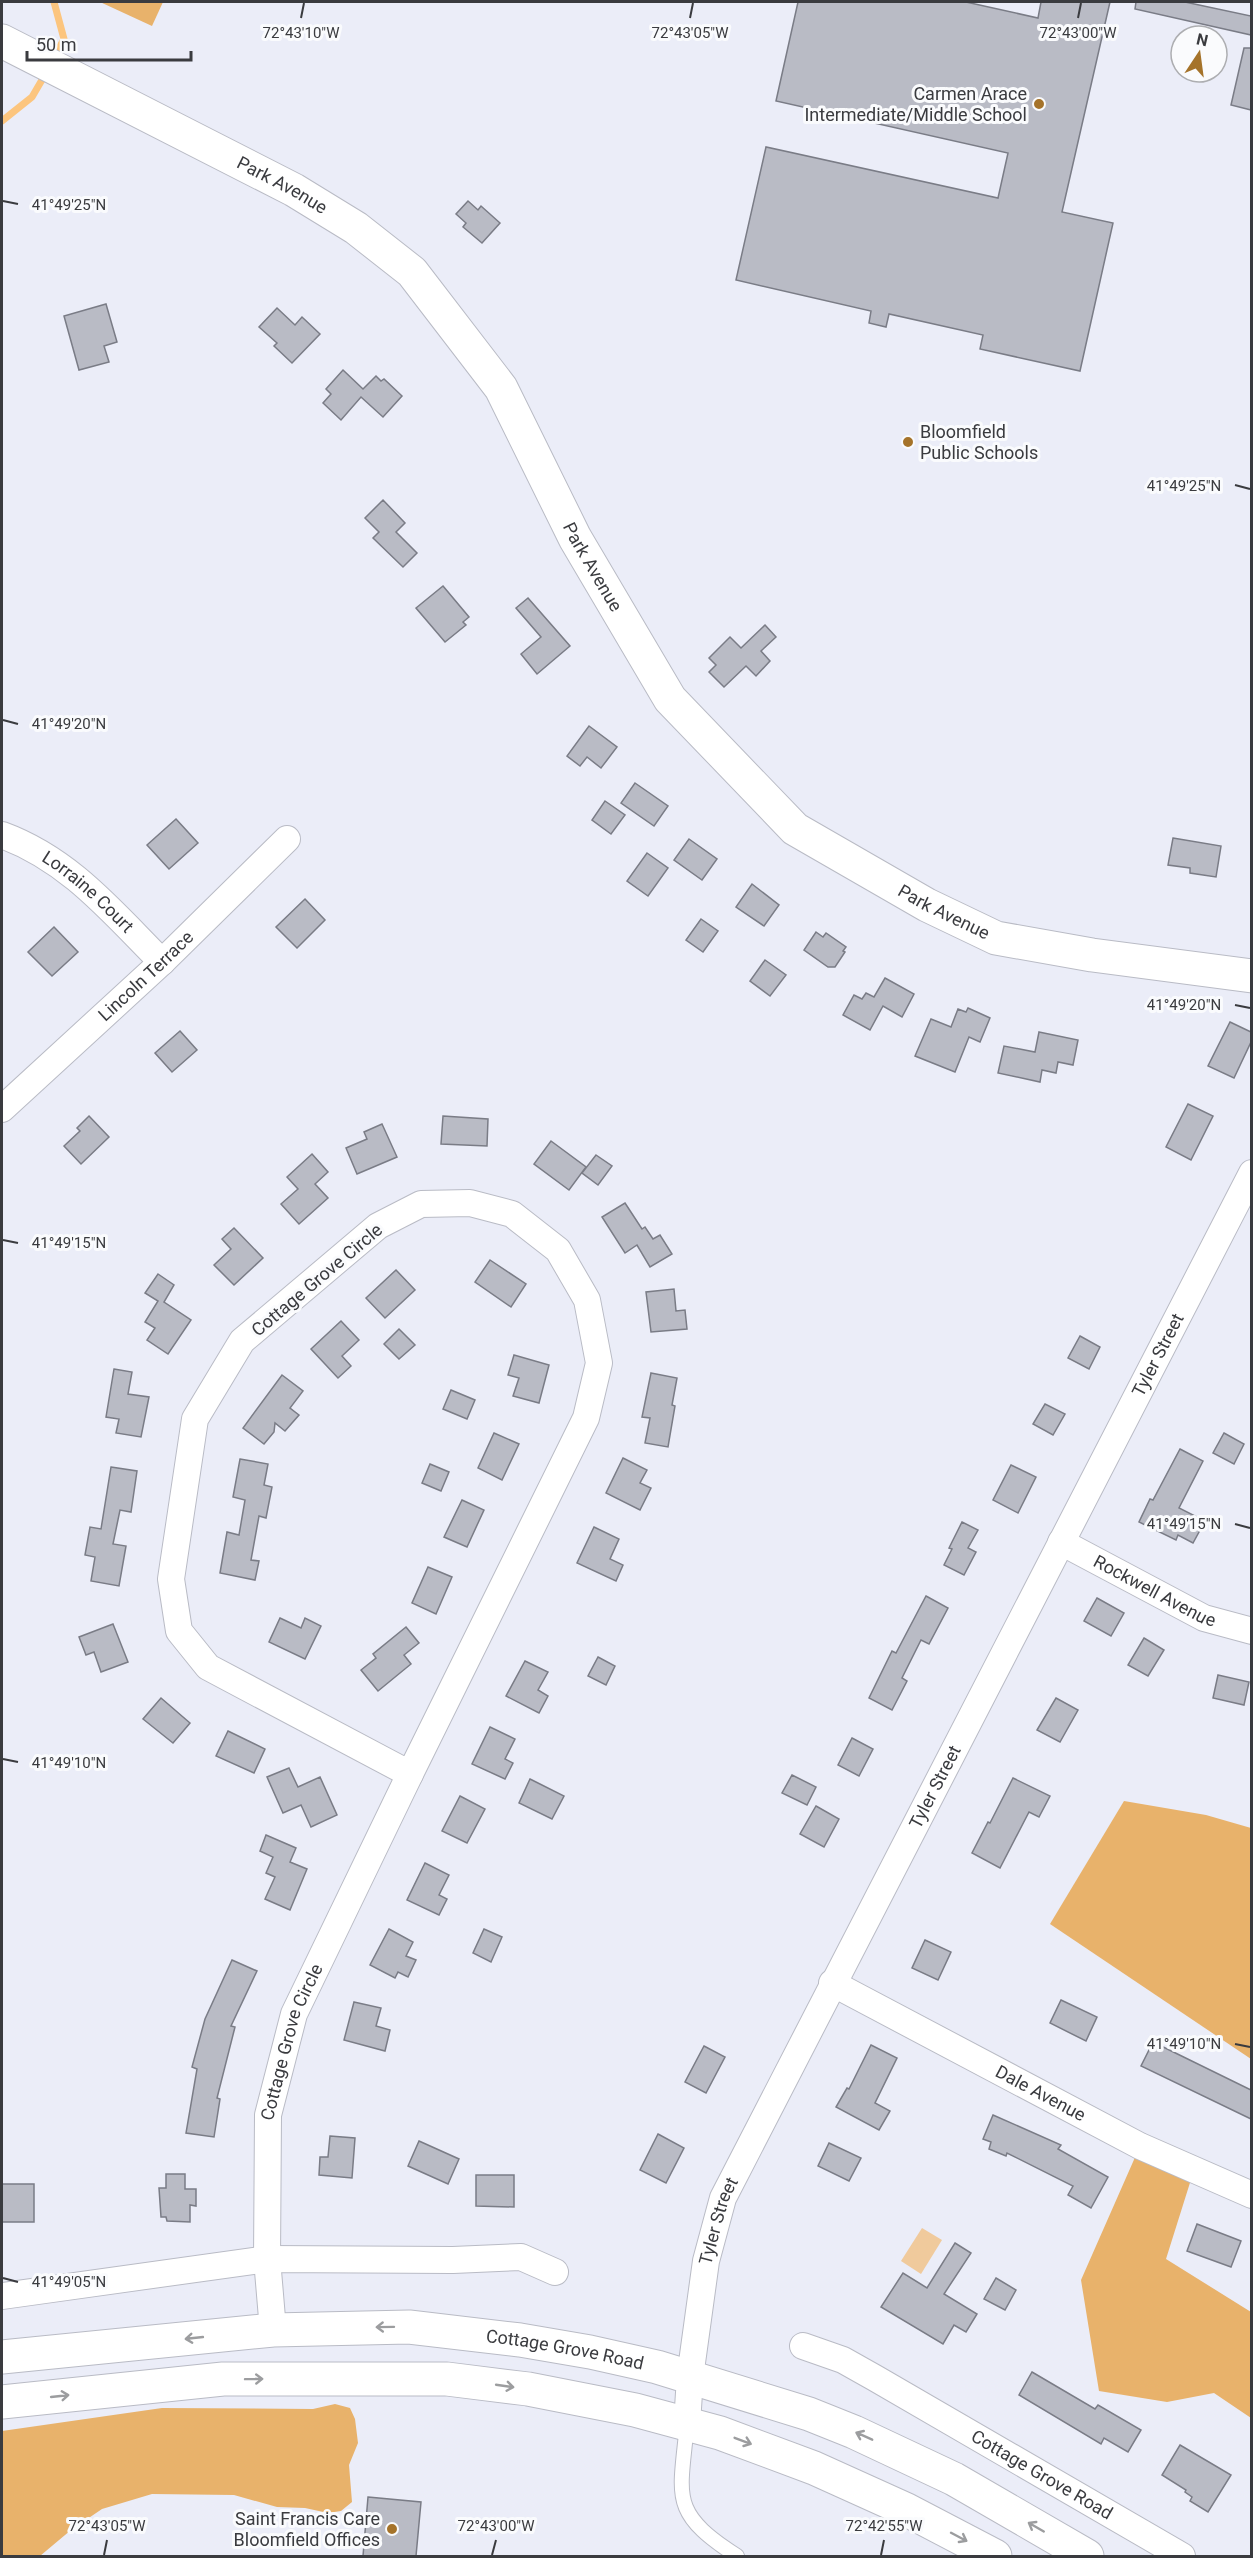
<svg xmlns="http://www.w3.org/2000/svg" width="1253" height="2558" font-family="Roboto,sans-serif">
	<rect width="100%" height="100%" fill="#ebedf8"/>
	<!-- green -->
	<path fill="#f0ca9c" d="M922,2228L942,2240L921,2274L901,2261Z"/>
	<!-- forest -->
	<g fill="#e8b26b">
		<path d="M100,2H163L152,26Z"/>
		<path d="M1124,1801L1206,1815L1251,1828V2059L1050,1924Z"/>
		<path d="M1140,2146L1194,2170L1166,2259L1251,2312V2418L1214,2393L1167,2402L1099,2391L1081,2280Z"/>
		<path d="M335,2404L350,2408L355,2419L358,2443L349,2465L352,2502L341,2511L328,2513L305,2508L277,2507L234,2495L152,2494L102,2509L71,2530L40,2556H2V2431L162,2408L313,2409Z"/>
	</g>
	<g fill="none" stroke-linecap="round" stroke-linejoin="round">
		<!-- stream -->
		<g stroke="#fcc57e" stroke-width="7">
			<path d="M54,58L64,39L54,2"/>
			<path d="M2,121L32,97L46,73"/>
		</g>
	</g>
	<!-- building -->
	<g fill="#b9bbc5" stroke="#7a7c86" stroke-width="1.5">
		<path d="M798,2H966L1038,18L1041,2H1110L1062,212L1113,223L1080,371L980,349L983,335L889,314L886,327L869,323L871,311L736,280L766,147L998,198L1008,153L776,101Z"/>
		<path d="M1136,2H1185L1251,16V35L1135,9Z"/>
		<path d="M1244,48H1251V110L1231,105Z"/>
		<path d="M468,201L478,210L481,206L500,223L482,243L463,227L466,223L456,214Z"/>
		<path d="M106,304L117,342L104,346L109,362L79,370L64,316Z"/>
		<path d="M277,308L295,325L302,317L320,334L292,363L274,346L277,343L259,327Z"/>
		<path d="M343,370L363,389L376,376L381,381L384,379L402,396L383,417L361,397L341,420L323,403L331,394L326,389Z"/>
		<path d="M383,500L405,523L396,532L417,553L403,567L373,538L379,532L365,518Z"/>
		<path d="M443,586L469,617L463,622L466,625L445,642L416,608Z"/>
		<path d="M528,598L570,646L537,674L521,654L541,637L516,608Z"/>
		<path d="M765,625L776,637L761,651L770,661L756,676L746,666L724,687L709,672L716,665L709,658L730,637L741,648Z"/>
		<path d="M589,726L617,747L601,768L587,757L580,766L567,756Z"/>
		<path d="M635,783L668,806L654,826L621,803Z"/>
		<path d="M605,801L625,815L611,834L592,820Z"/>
		<path d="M176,819L198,843L169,869L147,845Z"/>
		<path d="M1173,838L1221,846L1216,877L1190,873V868L1168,865Z"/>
		<path d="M689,839L717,859L702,880L674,860Z"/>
		<path d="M647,853L668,868L648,896L627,881Z"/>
		<path d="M752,884L779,905L764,926L736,907Z"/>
		<path d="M305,899L325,920L297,948L276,927Z"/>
		<path d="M701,919L718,931L703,952L686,940Z"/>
		<path d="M54,927L78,952L52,976L28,952Z"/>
		<path d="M816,932L823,937L826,933L846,947L843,951L845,952L835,967H828L804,950Z"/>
		<path d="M765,960L786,975L770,996L750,981Z"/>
		<path d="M885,978L914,994L902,1017L883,1006L870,1030L843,1015L854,995L862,999L866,993L874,997Z"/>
		<path d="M968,1008L990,1018L980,1042L969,1037L955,1072L915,1056L931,1019L951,1027L958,1009L966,1012Z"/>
		<path d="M1230,1022L1251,1032V1042L1234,1078L1208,1066Z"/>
		<path d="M180,1031L197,1050L172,1072L155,1053Z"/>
		<path d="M1039,1032L1078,1040L1073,1065L1058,1062L1056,1073L1042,1070L1040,1082L998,1073L1004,1046L1035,1052Z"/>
		<path d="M1188,1104L1213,1116L1191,1160L1166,1147Z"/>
		<path d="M89,1116L109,1137L81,1164L64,1146L80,1131L77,1128Z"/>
		<path d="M443,1116L488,1119L487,1146L441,1144Z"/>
		<path d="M382,1124L397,1157L357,1174L346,1148L367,1139L364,1132Z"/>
		<path d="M551,1141L586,1167L569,1190L534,1164Z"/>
		<path d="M312,1154L328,1172L315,1184L328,1198L299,1224L281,1204L298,1189L287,1177Z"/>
		<path d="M596,1155L612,1166L598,1185L582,1173Z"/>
		<path d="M625,1203L642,1229L645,1227L653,1239L660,1235L672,1254L650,1267L637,1245L625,1253L602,1217Z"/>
		<path d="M234,1228L263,1258L234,1285L214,1265L231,1249L222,1239Z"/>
		<path d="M490,1260L526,1284L511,1307L475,1282Z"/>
		<path d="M396,1270L415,1290L385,1318L366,1298Z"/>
		<path d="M158,1274L174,1285L164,1302L191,1320L168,1354L147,1340L155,1328L145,1322L158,1301L145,1293Z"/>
		<path d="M674,1289L676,1311L685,1310L687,1329L651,1332L646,1292Z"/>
		<path d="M341,1321L359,1340L342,1356L351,1366L338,1378L311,1349Z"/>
		<path d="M399,1329L415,1345L399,1359L384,1344Z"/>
		<path d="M1080,1336L1100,1347L1089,1369L1068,1358Z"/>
		<path d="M514,1355L549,1365L539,1403L513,1396L519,1378L508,1375Z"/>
		<path d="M114,1369L132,1372L128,1394L149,1397L141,1437L116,1433L119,1419L106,1417Z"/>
		<path d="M651,1373L677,1378L672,1405L675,1406L668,1447L645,1443L650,1418L642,1417Z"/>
		<path d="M282,1375L303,1391L290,1408L299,1415L285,1431L275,1423L274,1432L264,1444L243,1428Z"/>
		<path d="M451,1390L475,1400L467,1419L443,1409Z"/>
		<path d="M1045,1404L1065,1414L1053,1435L1033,1424Z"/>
		<path d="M494,1433L519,1444L502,1480L478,1468Z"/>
		<path d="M1224,1433L1244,1444L1234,1464L1213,1453Z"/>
		<path d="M1180,1449L1203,1461L1179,1508L1205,1521L1193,1543L1178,1535L1176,1540L1139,1522L1150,1499L1153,1500Z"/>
		<path d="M623,1458L647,1470L640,1483L651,1488L640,1510L606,1493Z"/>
		<path d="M240,1459L268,1464L264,1485L272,1487L266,1518L259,1516L251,1560L259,1561L255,1580L220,1573L227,1532L239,1535L245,1500L233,1497Z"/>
		<path d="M430,1464L449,1472L441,1491L422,1483Z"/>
		<path d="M1011,1465L1036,1477L1018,1513L993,1500Z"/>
		<path d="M111,1467L137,1471L131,1512L120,1510L113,1544L126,1546L119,1586L91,1581L95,1557L85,1555L90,1527L101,1529Z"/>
		<path d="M462,1500L484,1510L467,1547L444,1537Z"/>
		<path d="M962,1522L978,1530L968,1548L976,1552L964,1575L944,1565L952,1549L949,1548Z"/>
		<path d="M594,1527L619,1539L610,1559L623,1565L616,1581L577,1563Z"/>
		<path d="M428,1567L452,1577L436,1614L412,1603Z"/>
		<path d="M926,1596L948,1608L929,1644L921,1640L902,1678L907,1681L892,1710L869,1698L892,1651L896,1653Z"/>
		<path d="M1097,1598L1124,1613L1111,1636L1084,1621Z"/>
		<path d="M280,1618L301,1628L305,1618L321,1626L305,1659L269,1642Z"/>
		<path d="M113,1624L128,1662L101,1672L94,1652L86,1655L79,1637Z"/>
		<path d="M406,1627L419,1643L404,1655L411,1664L378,1691L361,1670L376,1658L373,1654Z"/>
		<path d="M1144,1638L1164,1650L1148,1676L1128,1665Z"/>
		<path d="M598,1657L615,1666L606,1685L588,1676Z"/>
		<path d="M525,1661L548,1672L538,1690L548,1696L539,1713L506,1696Z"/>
		<path d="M1218,1675L1249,1682L1244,1705L1213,1698Z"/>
		<path d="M161,1698L190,1723L173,1743L143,1719Z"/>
		<path d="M1056,1698L1078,1710L1060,1742L1037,1730Z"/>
		<path d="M490,1727L515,1739L505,1759L513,1763L505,1779L472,1764Z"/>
		<path d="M228,1731L265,1749L254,1773L216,1756Z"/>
		<path d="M852,1738L873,1749L859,1776L838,1765Z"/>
		<path d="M289,1768L298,1787L320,1777L337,1815L311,1827L301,1805L283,1813L267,1777Z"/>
		<path d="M792,1775L816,1787L807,1805L782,1793Z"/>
		<path d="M1013,1778L1050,1796L1039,1817L1029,1812L1000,1868L972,1853L988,1822L990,1823Z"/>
		<path d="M530,1779L564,1796L552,1819L519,1803Z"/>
		<path d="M460,1796L485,1809L467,1843L442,1831Z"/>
		<path d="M816,1806L839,1819L824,1847L800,1834Z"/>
		<path d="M266,1835L296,1848L290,1862L307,1869L290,1910L265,1899L275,1877L266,1873L273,1857L260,1851Z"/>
		<path d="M425,1863L449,1875L439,1895L447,1899L439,1915L407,1900Z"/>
		<path d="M389,1929L413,1942L406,1956L416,1960L408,1977L398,1972L395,1978L370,1965Z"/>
		<path d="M484,1929L502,1937L491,1962L473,1953Z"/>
		<path d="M925,1940L951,1952L938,1980L912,1968Z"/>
		<path d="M232,1960L257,1971L231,2026L235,2027L217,2098L220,2099L214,2137L186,2133L197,2069L192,2067L205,2019Z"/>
		<path d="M1061,2000L1097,2017L1086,2041L1050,2023Z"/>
		<path d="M354,2002L381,2008L376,2026L390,2030L385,2051L344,2040Z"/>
		<path d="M1153,2042L1251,2090V2119L1141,2066Z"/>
		<path d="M871,2045L897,2058L875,2103L890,2111L879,2130L836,2107L847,2088L849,2089Z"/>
		<path d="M704,2046L725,2057L706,2093L685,2082Z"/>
		<path d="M993,2115L1061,2145L1058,2149L1108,2177L1091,2208L1068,2195L1073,2186L1007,2153L1006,2156L989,2149L991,2142L983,2139Z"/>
		<path d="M658,2134L684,2148L666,2183L640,2170Z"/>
		<path d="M330,2136L355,2138L352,2178L319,2175L320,2157H328Z"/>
		<path d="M419,2141L459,2159L448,2184L408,2166Z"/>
		<path d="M829,2143L861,2158L849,2181L818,2166Z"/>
		<path d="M166,2174H185V2189H196V2206L190,2205V2222L167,2221L166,2217H161L159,2188H166Z"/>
		<path d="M476,2175H514V2207L476,2206Z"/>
		<rect x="2" y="2184" width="32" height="38"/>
		<path d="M1197,2224L1241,2241L1231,2267L1187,2251Z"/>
		<path d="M955,2243L971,2253L944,2294L977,2314L966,2332L954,2325L943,2344L881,2307L903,2273L927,2288Z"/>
		<path d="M996,2278L1016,2290L1005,2310L984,2299Z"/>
		<path d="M1032,2372L1095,2409L1098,2405L1141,2430L1128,2452L1104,2438L1101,2444L1019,2395Z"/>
		<path d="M1180,2445L1231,2475L1208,2512L1190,2501L1192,2497L1185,2492L1186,2490L1162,2475Z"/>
		<path d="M368,2497L421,2502L416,2556H363Z"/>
	</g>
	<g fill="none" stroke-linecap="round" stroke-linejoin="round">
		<defs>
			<path id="service" d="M687,2424C680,2498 669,2512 737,2556"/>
			<g id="minor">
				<path id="s1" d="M2,835C70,860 112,912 162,962"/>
				<path id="s2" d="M2,1109L162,962L287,839"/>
				<path d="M470,1203L512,1214L558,1250L587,1300L599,1363L586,1418L410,1774L208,1667L179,1631L171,1579L195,1419L242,1341L378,1226L421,1204Z"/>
				<path id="s3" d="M1061,1542L1204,1618L1252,1631"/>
				<path id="s4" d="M832,1983L1140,2146L1252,2195"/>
				<path d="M2,2296L267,2259L453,2260L521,2257L555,2272"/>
				<path id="s5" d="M273,2330L267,2259L268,2115L294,2014L410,1774"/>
				<path id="s6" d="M803,2346L843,2360L875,2378L1182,2556"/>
				<path id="s7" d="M687,2424L690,2377L706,2261L723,2198L1252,1173"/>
			</g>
			<g id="secondary">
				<path id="s8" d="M2,41L294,190L356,228L412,272L501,388L575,538L670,699L795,829L927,905L996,938L1092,955L1252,976"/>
			</g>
			<g id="primary">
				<path id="s9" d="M2,2357L273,2330L409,2327L520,2340L590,2352L657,2367L809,2414L854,2432L954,2479L1087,2556"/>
				<path d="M2,2402L223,2379H447L528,2389L635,2410L720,2433L814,2468L907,2510L995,2556"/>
			</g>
		</defs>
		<!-- service casing -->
		<use href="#service" stroke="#b9bbc5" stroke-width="16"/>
		<!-- minor casing -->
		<use href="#minor" stroke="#b9bbc5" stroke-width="28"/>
		<!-- secondary casing -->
		<use href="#secondary" stroke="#b9bbc5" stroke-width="35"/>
		<!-- primary casing -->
		<use href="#primary" stroke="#b9bbc5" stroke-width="35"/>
		<!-- service -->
		<use href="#service" stroke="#fff" stroke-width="14"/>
		<!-- minor -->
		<use href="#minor" stroke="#fff" stroke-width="26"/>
		<!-- secondary -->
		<use href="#secondary" stroke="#fff" stroke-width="33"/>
		<!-- primary -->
		<use href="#primary" stroke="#fff" stroke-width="33"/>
	</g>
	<!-- one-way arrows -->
	<defs><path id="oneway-shaft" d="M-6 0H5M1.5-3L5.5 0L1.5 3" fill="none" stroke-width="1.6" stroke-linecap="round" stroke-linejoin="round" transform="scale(1.5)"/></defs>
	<g stroke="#9c9d9f">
		<use href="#oneway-shaft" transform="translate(385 2327) rotate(179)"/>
		<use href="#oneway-shaft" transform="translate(194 2338) rotate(174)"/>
		<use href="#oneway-shaft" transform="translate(254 2379) rotate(-1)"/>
		<use href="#oneway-shaft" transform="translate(505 2386) rotate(8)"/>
		<use href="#oneway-shaft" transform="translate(60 2396) rotate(-6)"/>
		<use href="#oneway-shaft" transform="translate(864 2436) rotate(-156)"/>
		<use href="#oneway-shaft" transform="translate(743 2441) rotate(21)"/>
		<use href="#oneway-shaft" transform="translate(1036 2527) rotate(-150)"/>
		<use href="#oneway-shaft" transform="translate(959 2537) rotate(28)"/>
	</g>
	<!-- ticks -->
	<path fill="none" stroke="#3a3b3f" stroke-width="2" d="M301,18L304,3M690,18L693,3M1078,18L1081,3M3,201L18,204M1235,485L1250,489M3,720L18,724M1235,1005L1250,1008M3,1240L18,1243M1235,1524L1250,1528M3,1759L18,1762M1235,2044L1250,2047M3,2278L18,2282M104,2555L107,2540M492,2555L496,2540M881,2555L884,2540"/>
	<!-- markers -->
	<g fill="#a5732a" stroke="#fafbfd" stroke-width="2">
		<circle cx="1039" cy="104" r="6"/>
		<circle cx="908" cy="442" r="6"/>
		<circle cx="392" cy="2529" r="6"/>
	</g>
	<g text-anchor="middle" stroke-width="6" stroke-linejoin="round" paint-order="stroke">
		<!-- poi labels -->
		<g font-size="18" fill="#3a3b3f" stroke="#fafbfd" text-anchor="end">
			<text x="1027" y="100">Carmen Arace<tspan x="1027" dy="21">Intermediate/Middle School</tspan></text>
			<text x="920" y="438" text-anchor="start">Bloomfield<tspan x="920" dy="21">Public Schools</tspan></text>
			<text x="380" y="2525">Saint Francis Care<tspan x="380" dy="21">Bloomfield Offices</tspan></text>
		</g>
		<!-- street labels -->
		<g font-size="18" fill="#3a3b3f" stroke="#fafbfd">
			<text dy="6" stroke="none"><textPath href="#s8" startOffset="315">Park Avenue</textPath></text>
			<text dy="6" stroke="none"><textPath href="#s8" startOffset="819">Park Avenue</textPath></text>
			<text dy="6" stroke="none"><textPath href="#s1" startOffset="104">Lorraine Court</textPath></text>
			<text dy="6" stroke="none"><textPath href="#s8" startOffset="1323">Park Avenue</textPath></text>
			<text dy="6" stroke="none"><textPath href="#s2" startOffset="196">Lincoln Terrace</textPath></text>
			<text transform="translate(317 1280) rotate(-40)" y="6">Cottage Grove Circle</text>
			<text dy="6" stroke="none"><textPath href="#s7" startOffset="1178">Tyler Street</textPath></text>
			<text dy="6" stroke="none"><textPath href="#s3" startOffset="106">Rockwell Avenue</textPath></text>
			<text dy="6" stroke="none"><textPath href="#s7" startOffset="692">Tyler Street</textPath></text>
			<text dy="6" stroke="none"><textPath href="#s5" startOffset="292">Cottage Grove Circle</textPath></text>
			<text dy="6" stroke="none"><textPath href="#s4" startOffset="236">Dale Avenue</textPath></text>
			<text dy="6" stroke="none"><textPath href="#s7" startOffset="206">Tyler Street</textPath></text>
			<text dy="6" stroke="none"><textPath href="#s9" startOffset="566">Cottage Grove Road</textPath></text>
			<text dy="6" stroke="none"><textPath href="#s6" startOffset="272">Cottage Grove Road</textPath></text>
		</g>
	</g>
	<g font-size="15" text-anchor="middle" fill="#3a3b3f" stroke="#fafbfd" stroke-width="6" stroke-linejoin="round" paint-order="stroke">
		<text x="301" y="38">72°43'10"W</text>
		<text x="690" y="38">72°43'05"W</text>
		<text x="1078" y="38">72°43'00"W</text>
		<text x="69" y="210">41°49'25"N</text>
		<text x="1184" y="491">41°49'25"N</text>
		<text x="69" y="729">41°49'20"N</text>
		<text x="1184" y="1010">41°49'20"N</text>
		<text x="69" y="1248">41°49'15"N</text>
		<text x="1184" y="1529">41°49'15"N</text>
		<text x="69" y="1768">41°49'10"N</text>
		<text x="1184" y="2049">41°49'10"N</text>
		<text x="69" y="2287">41°49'05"N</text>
		<text x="107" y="2531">72°43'05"W</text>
		<text x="496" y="2531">72°43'00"W</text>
		<text x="884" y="2531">72°42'55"W</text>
	</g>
	<!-- border -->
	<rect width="1253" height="2558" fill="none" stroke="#3a3b3f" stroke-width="6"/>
	<!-- north arrow -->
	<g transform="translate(1199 54) rotate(13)"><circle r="28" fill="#fafbfd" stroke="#adaeb1" stroke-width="1.5"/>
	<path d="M0-4.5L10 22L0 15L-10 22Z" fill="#a5732a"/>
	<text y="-9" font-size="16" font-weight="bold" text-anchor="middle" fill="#3a3b3f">N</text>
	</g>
	<!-- scale -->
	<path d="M27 51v9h164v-9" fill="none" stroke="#3a3b3f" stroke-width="3"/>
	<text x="36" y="51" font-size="18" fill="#3a3b3f" stroke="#fafbfd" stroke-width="4.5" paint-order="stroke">50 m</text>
</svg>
